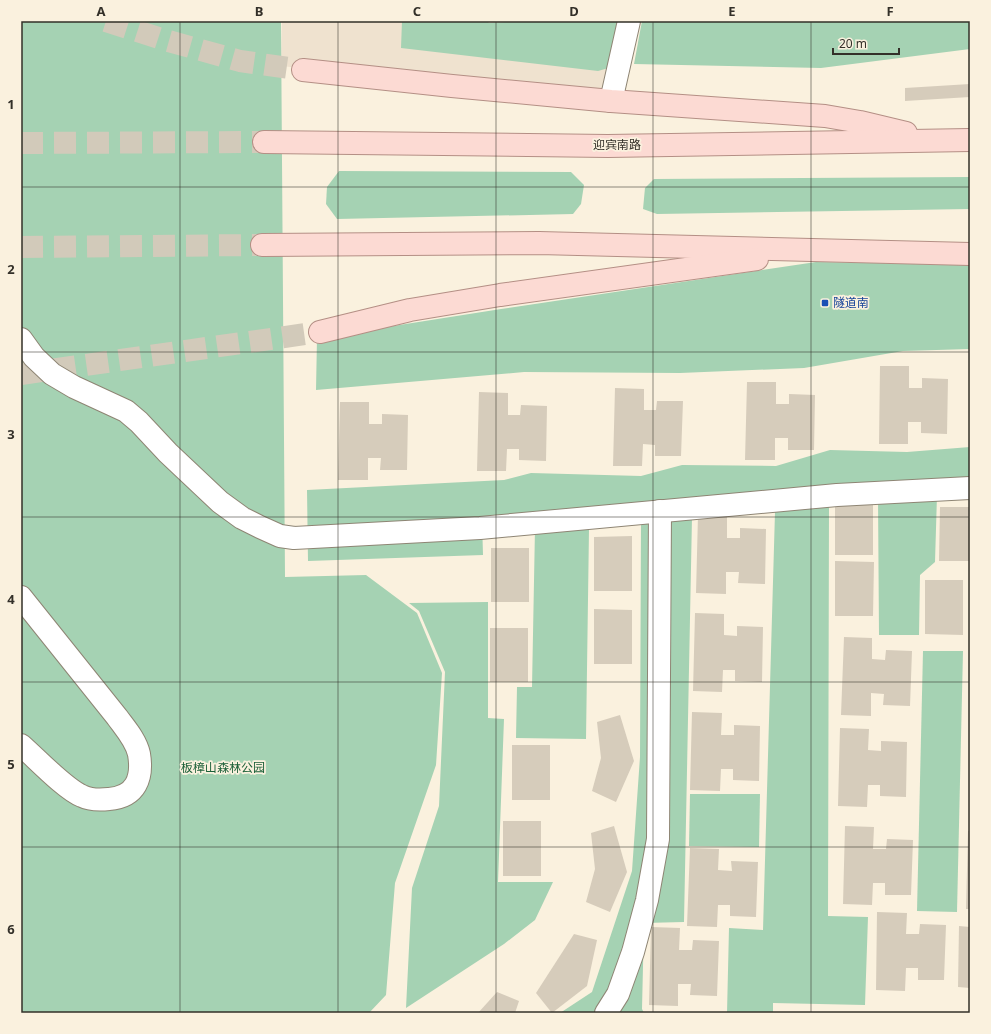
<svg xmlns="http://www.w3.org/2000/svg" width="991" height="1034" font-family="'Noto Sans','Noto Sans SC',sans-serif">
	<rect width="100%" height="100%" fill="#faf1de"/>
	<!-- industrial -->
	<path fill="#efe2cf" d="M282,21H628L611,101L281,66Z"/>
	<!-- green -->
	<g fill="#a5d2b3">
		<path d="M21,21H281L285,577L366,575L417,613L442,673L436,765L395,883L386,995L369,1013H21Z"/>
		<path d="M402,21H487L489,23L526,21H623L612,67L598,71L401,48Z"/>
		<path d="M642,21H970V49L821,68L634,64Z"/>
		<path d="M339,171L571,172L584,185L581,204L573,214L337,219L326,204L327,187Z"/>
		<path d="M970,177V209L657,214L643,209L645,188L654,179Z"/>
		<path d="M816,262L970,264V349L903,351L804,368L680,373L524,372L316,390L317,338L501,309Z"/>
		<path d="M970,447V480L482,520L483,555L308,561L307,490L504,480L531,473L641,476L682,465L776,466L830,450L907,452Z"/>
		<path d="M937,495L935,562L920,575L919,635H879L878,497Z"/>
		<path d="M829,506L828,916L868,917L865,1005L773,1003V1013H727L729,928L763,930L775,512Z"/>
		<path d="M692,517L684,922L644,923L642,1009L644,1013H560L592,992L632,871L640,757L641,521Z"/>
		<path d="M535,528L589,529L586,739L516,738L517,687H532Z"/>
		<path d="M488,602V718L504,719L498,882H553L535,920L504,944L406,1008L412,888L439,806L445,672L419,611L409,603Z"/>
		<path d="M923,651H963L957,912L917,911Z"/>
		<path d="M690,794H760L759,847L689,846Z"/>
	</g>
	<!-- building -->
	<g fill="#d6ccbb">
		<path d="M970,84V97L905,101V88Z"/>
		<path d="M880,366H909V388H922V378L948,379L947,434L921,433V422H908V444H879Z"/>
		<path d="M747,382H776V404H789V394L815,395L814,450H788V438H775V460H745Z"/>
		<path d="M615,388L644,389V410H656L657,401H683L681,456H655V445L643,444L642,466H613Z"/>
		<path d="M479,392L508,393V415H520L521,405L547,406L546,461L519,460V449H507L506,471H477Z"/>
		<path d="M340,402H369V424H382V414L408,415L407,470H380L381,458H368V480H338Z"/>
		<rect x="835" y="500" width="38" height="55"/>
		<path d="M940,507H970V561H939Z"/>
		<path d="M698,515L727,516V538H740V528L766,529L765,584L738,583L739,572H726V594L696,593Z"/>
		<path d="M632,536V591H594V537Z"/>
		<rect x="491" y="548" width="38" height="54"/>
		<path d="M835,561L874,562L873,616H835Z"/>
		<path d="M925,580H963V635L925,634Z"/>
		<path d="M594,609L632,610V664H594Z"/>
		<path d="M695,613L724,614V635L737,636V626L763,627L762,682L735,681V670H723L722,692L693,691Z"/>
		<rect x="490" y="628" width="38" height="54"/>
		<path d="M844,637L872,638V659L885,660L886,650L912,651L910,706L883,705L884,694L871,693V716L841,715Z"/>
		<path d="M692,712L722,713L721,735H734V725L760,726L759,781L733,780V769H721L720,791L690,790Z"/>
		<path d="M620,715L634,761L616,802L592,791L601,758L597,722Z"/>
		<path d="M840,728L869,729L868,750L881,751V741L907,742L906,797L880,796V785H868L867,807L838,806Z"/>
		<rect x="512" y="745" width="38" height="55"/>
		<rect x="503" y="821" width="38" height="55"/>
		<path d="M614,826L627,872L610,912L586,902L595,869L591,833Z"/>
		<path d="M845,826L874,827L873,849H886L887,839L913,840L911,895H885V883H873L872,905L843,904Z"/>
		<path d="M968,831H970V909H966Z"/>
		<path d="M690,848L719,849L718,870L732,871L731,861L758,862L756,917L730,916V905H718L717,927L687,926Z"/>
		<path d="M877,912L907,913L906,934H919L920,924L946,925L944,980H918V968H906L905,991L876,990Z"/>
		<path d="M959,926L970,927V988L958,987Z"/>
		<path d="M651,927L680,928L679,950H692L693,940L719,941L717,996L690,995L691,984H678V1006L649,1005Z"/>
		<path d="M574,934L597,940L587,986L552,1013L536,993Z"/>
		<path d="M497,992L519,1001L515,1013H478Z"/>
	</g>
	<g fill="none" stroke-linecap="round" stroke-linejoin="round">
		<!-- major-tunnel -->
		<g stroke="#d2caba" stroke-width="22" stroke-dasharray="22 11" stroke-linecap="butt">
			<path d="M106,21L165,40L240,61L303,70"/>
			<path d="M21,143L264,142"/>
			<path d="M21,247L262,245"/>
			<path d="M21,374L320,332"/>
		</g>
		<defs>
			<g id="minor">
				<path d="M611,101L629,21"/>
				<path d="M21,339L34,357L52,374L74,387L126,411L139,422L168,453L220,502L242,518L260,527L280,536L294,538L480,528L837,495L970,488"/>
				<path d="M21,597L117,717C125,728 136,740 139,754C143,778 136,797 109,799C100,800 90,800 82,796C65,789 36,758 21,745"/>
				<path d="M606,1013L618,994L633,952L647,900L658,839L660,511"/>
			</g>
			<g id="major">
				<path d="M303,70L452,86L611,101L825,116L860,122L906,133"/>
				<path d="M264,142L608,146L970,140"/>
				<path d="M262,245L539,243L970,254"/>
				<path d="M320,332L410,310L500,295L757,259"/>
			</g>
		</defs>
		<!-- minor casing -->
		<use href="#minor" stroke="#8e8574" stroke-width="24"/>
		<!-- major casing -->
		<use href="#major" stroke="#b48f85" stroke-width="24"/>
		<!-- minor -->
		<use href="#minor" stroke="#fff" stroke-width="22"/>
		<!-- major -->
		<use href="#major" stroke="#fcdad3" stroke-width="22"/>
	</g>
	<!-- grid -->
	<path fill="none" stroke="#333029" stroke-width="1" stroke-opacity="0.55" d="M180,21V1013M338,21V1013M496,21V1013M653,21V1013M811,21V1013M21,187H970M21,352H970M21,517H970M21,682H970M21,847H970"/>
	<!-- markers -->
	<rect fill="#1a4fb4" stroke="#faf1de" stroke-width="1.5" x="821" y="299" width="8" height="8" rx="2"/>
	<g text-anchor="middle" stroke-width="3.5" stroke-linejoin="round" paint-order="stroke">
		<!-- street labels -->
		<g font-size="12" fill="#333029" stroke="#faf1de">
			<text x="617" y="149">迎宾南路</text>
		</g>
		<!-- transit labels -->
		<g font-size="12" fill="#164399" stroke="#faf1de" text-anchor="start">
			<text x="833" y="307">隧道南</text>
		</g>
		<!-- park labels -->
		<g font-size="12" fill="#1a5f37" stroke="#faf1de">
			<text x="223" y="772">板樟山森林公园</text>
		</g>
	</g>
	<!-- border -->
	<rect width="991" height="1034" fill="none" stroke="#faf1de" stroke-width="44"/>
	<!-- scale -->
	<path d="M833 48v6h66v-6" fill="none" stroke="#333029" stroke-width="2"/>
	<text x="839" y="48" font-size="12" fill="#333029" stroke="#faf1de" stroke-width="3" paint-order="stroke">20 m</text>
	<rect x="22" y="22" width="947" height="990" fill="none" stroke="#333029" stroke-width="1.5"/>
	<g font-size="13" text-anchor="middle" font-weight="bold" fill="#333029">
		<text x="101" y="16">A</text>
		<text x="259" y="16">B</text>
		<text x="417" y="16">C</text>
		<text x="574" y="16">D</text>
		<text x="732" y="16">E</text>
		<text x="890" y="16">F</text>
		<text x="11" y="109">1</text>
		<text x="11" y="274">2</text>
		<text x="11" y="439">3</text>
		<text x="11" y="604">4</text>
		<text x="11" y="769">5</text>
		<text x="11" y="934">6</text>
	</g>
</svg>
